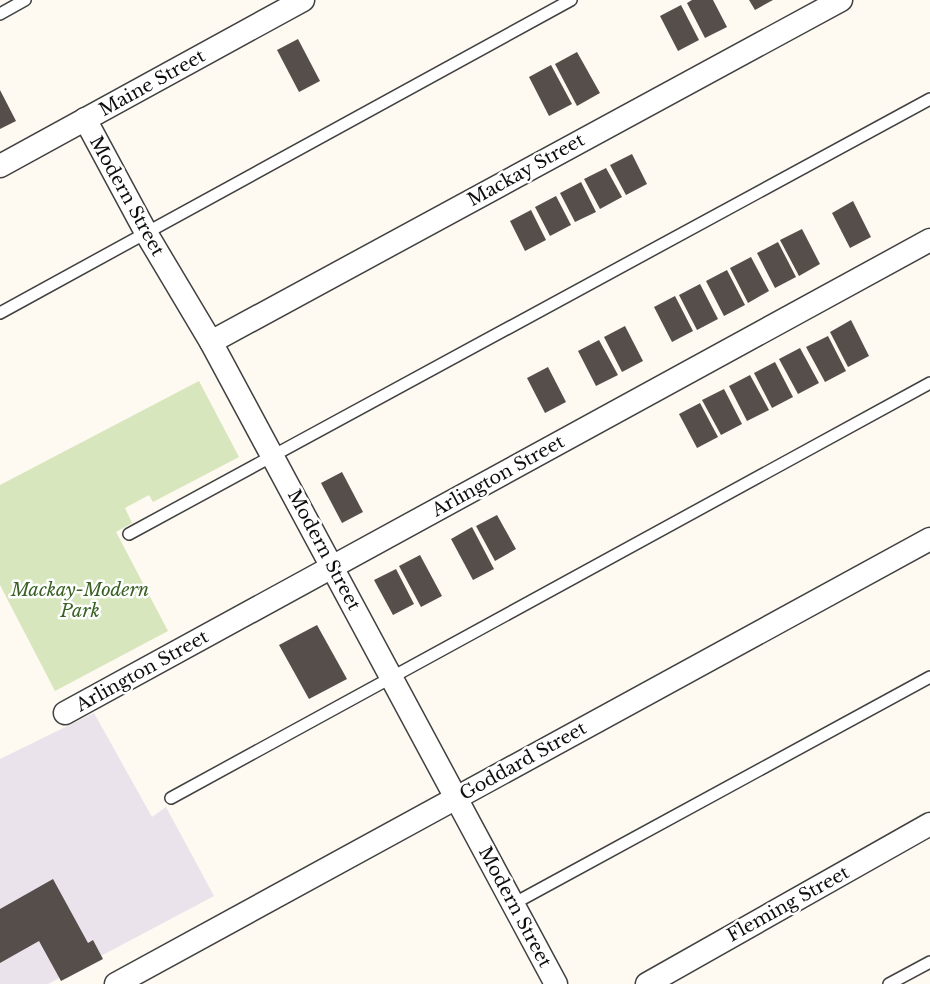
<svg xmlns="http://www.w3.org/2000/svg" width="930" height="984" font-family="'Libre Baskerville',serif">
	<rect width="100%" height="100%" fill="#fef9f1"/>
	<!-- industrial -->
	<path fill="#eae3ec" d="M94,713L152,817L166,807L214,896L48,984H0V759Z"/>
	<!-- green -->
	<path fill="#d7e6bc" d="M199,381L239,457L153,502L149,495L125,508L132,523L116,532L168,631L55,691L0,585V485Z"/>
	<!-- building -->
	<g fill="#564e4b">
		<path d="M692,0H713L727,27L705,38L687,3Z"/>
		<path d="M749,0H773L755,10Z"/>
		<path d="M681,5L699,40L678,51L660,16Z"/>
		<path d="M298,39L320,81L299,92L277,50Z"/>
		<path d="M577,52L600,93L577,106L555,64Z"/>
		<path d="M551,65L572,104L549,116L529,77Z"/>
		<path d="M0,90L16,121L0,129Z"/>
		<path d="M632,154L647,184L626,195L610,165Z"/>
		<path d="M606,168L622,197L600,209L584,179Z"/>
		<path d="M581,182L596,212L575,222L560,193Z"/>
		<path d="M556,196L571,225L550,236L535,207Z"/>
		<path d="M853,201L871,237L850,248L832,213Z"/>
		<path d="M531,210L546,240L525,251L510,221Z"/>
		<path d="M802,229L820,264L799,276L780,240Z"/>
		<path d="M778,242L796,277L775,288L757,253Z"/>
		<path d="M751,257L769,291L748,303L730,268Z"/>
		<path d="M727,270L745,305L724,316L706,281Z"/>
		<path d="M700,284L718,319L697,330L679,295Z"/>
		<path d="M675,296L693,331L672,342L654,307Z"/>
		<path d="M851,320L869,356L848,367L830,332Z"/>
		<path d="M625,326L643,361L622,372L604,337Z"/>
		<path d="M828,336L846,371L825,382L806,347Z"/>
		<path d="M599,340L618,375L596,386L578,351Z"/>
		<path d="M800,348L819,383L798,394L779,359Z"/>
		<path d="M775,362L793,397L772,408L754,373Z"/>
		<path d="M548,367L566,402L545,413L527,378Z"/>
		<path d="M750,375L769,410L747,421L729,386Z"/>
		<path d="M724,389L742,424L721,435L702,400Z"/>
		<path d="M700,403L718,437L697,448L679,414Z"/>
		<path d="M342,472L363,512L342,523L321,483Z"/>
		<path d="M497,515L516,549L495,561L476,526Z"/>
		<path d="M472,527L494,569L473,580L451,539Z"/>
		<path d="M420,555L442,596L421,607L399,566Z"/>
		<path d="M396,569L414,604L393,615L374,580Z"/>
		<path d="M317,625L347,679L309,699L279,645Z"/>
		<path d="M53,879L88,943L93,940L103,959L61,981L39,941L0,963V909Z"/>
	</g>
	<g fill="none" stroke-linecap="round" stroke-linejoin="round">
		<defs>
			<g id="service">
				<path d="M0,14L25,0"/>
				<path d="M0,313L571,0"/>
				<path d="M129,534L930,99"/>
				<path d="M171,798L930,383"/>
				<path d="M513,904L930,677"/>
				<path d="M889,984L930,962"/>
			</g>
			<g id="minor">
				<path d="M85,119L149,238L211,342L556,984"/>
				<path d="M0,166L303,0"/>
				<path d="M211,342L841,0"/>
				<path d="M65,713L930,240"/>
				<path d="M116,984L930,539"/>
				<path d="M647,984L930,824"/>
			</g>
		</defs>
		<!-- service casing -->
		<use href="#service" stroke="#414141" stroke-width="14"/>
		<!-- minor casing -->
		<use href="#minor" stroke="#414141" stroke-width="25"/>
		<!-- service -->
		<use href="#service" stroke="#fff" stroke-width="11"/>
		<!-- minor -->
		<use href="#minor" stroke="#fff" stroke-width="22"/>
	</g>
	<g text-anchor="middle" stroke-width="5" stroke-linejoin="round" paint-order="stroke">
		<!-- street labels -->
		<g font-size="18" fill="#0e0e0e" stroke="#fff">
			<text transform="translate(152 83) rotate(-29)" y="6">Maine Street</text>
			<text transform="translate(526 170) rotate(-29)" y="6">Mackay Street</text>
			<text transform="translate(127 196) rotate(61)" y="6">Modern Street</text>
			<text transform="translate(498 476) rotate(-29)" y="6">Arlington Street</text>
			<text transform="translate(324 550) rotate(62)" y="6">Modern Street</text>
			<text transform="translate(142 671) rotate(-29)" y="6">Arlington Street</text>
			<text transform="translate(523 761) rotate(-29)" y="6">Goddard Street</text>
			<text transform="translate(788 904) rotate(-29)" y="6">Fleming Street</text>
			<text transform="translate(515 907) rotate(62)" y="6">Modern Street</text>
		</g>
		<!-- park labels -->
		<g font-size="18" font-style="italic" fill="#386123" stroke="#fff">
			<text x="80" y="596">Mackay-Modern<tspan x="80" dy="21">Park</tspan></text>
		</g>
	</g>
</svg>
